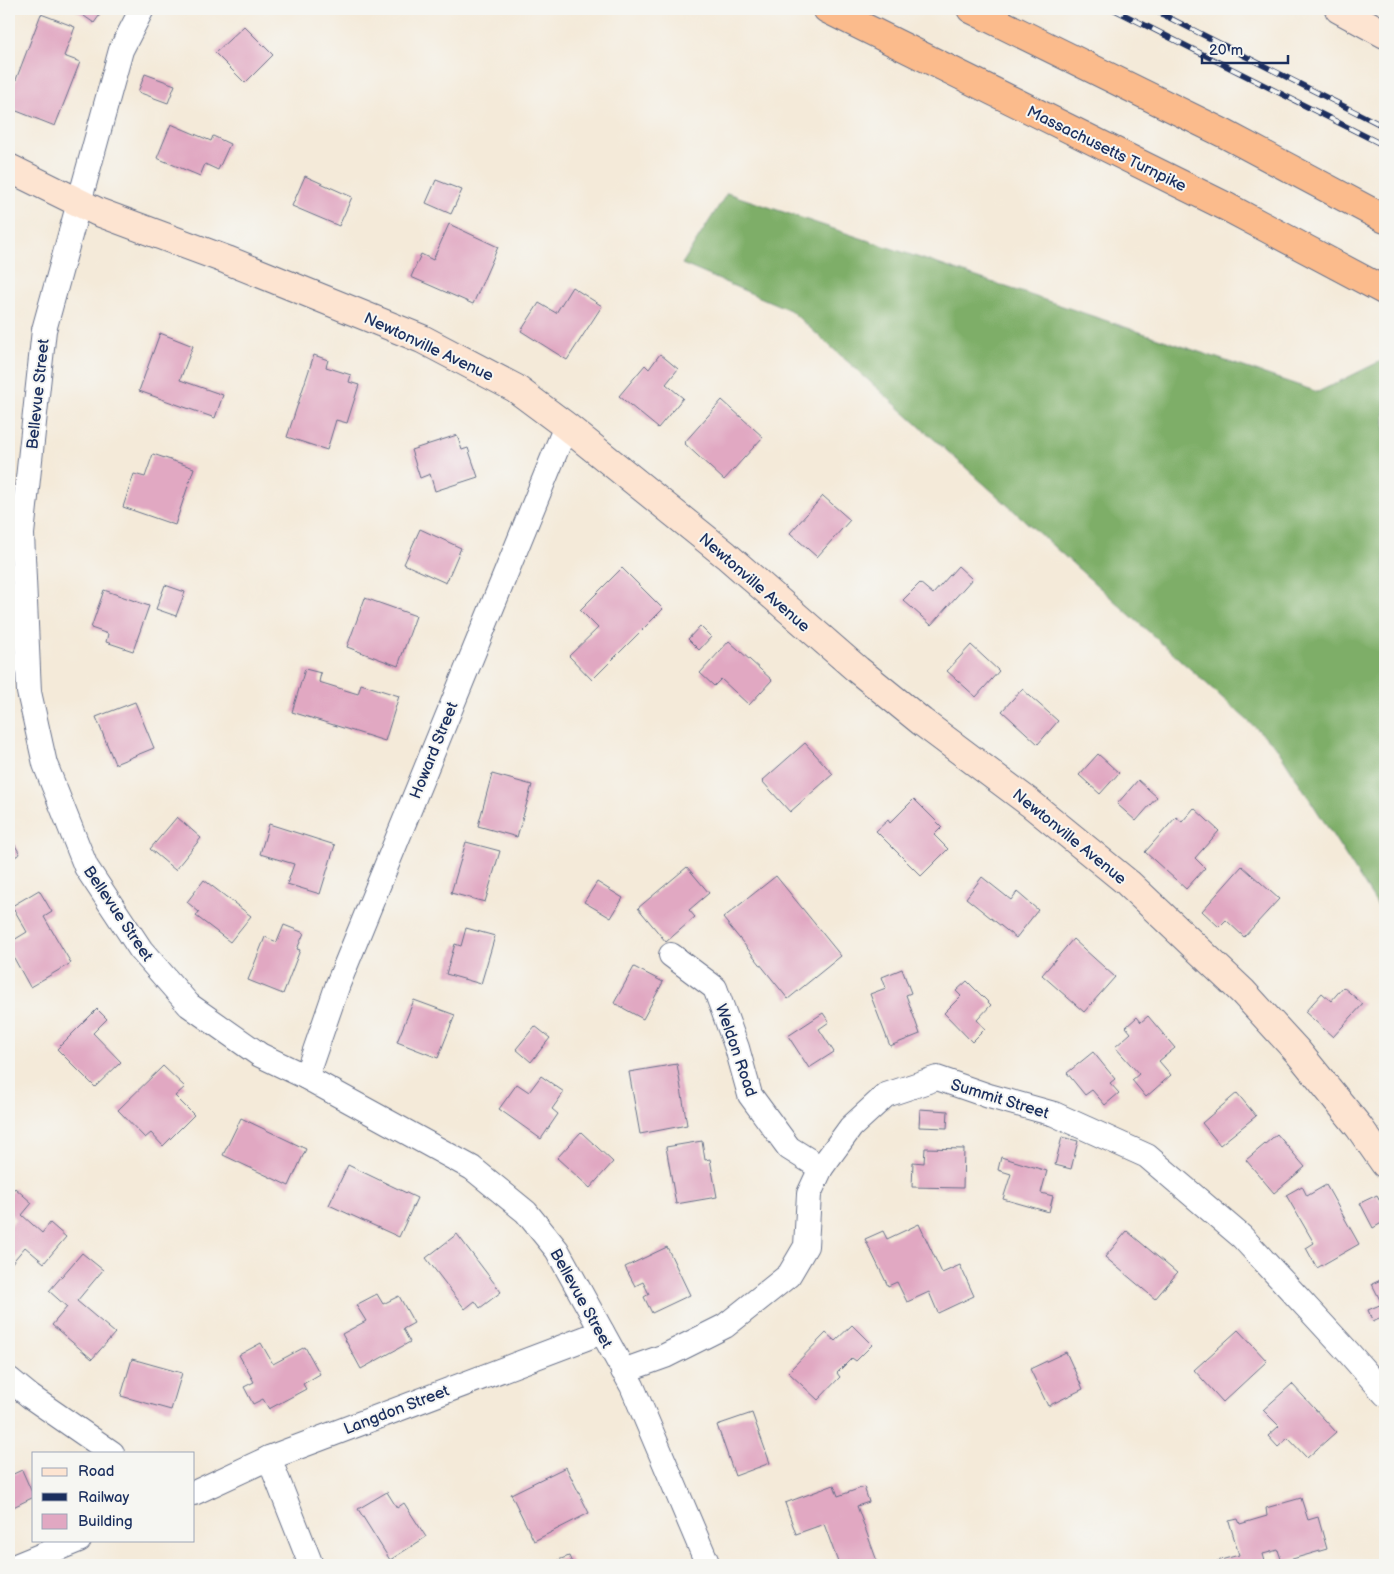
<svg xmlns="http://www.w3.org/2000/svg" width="1394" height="1574" font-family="'Balsamiq Sans',sans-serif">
	<rect width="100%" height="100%" fill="#f6f6f2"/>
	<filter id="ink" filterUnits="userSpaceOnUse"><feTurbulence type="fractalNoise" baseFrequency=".02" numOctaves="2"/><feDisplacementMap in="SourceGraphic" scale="10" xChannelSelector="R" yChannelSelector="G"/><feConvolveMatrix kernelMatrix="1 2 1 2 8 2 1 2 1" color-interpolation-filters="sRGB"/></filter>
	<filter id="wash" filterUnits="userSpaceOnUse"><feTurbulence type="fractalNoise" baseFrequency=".0096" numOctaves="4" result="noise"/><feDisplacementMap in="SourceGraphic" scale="20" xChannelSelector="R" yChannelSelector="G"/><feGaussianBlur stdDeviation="1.12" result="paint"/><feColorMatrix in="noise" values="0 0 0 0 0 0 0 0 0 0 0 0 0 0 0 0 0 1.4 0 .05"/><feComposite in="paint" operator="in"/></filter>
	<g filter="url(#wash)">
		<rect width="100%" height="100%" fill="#f4ead9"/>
		<!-- forest -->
		<path fill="#7eae68" stroke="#4c6e63" d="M727,193L1318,392L1385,359V917L1275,745L790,310L682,264Z"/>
		<g id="blocks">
			<!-- building -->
			<g fill="#e1a8c2">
				<path d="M74,9H104L94,23Z"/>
				<path d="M41,14L75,27L64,56L80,62L55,126L9,108V98Z"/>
				<path d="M244,26L273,55L245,83L215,53Z"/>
				<path d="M145,74L175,85L168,103L138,92Z"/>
				<path d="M171,124L211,141L213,136L230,144L218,170L205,164L200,176L157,158Z"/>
				<path d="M305,176L352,197L339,226L292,206Z"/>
				<path d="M436,180L462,190L451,214L426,203Z"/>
				<path d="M449,224L498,247L473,304L411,277L421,254L433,260Z"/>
				<path d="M9,232L14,234L9,254Z"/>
				<path d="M572,287L602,306L567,360L521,331L539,303L556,313Z"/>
				<path d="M160,333L193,346L180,380L223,395L215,418L139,391Z"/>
				<path d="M660,354L678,369L666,384L683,398L658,428L619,396L645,365L649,369Z"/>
				<path d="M314,355L328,360L326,367L351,375L349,382L359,385L347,423L336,420L327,450L287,437Z"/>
				<path d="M722,400L763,437L724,480L684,443Z"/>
				<path d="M457,435L462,450L468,448L478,477L435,491L430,474L420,478L411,450Z"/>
				<path d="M153,454L194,468L175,525L123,507L134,474L145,477Z"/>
				<path d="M823,496L850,520L817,557L790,533Z"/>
				<path d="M420,529L461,548L446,583L404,564Z"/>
				<path d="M958,566L972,579L931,625L903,600L920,583L933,594Z"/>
				<path d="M622,568L663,609L592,680L569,656L598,628L580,610Z"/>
				<path d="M165,585L185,592L176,616L156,609Z"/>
				<path d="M104,590L149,606L133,651L106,642L108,634L91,628Z"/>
				<path d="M365,598L416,616L398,666L347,647Z"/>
				<path d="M700,626L711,637L699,650L688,639Z"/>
				<path d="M729,641L772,680L749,705L721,679L714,686L700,673Z"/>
				<path d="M971,645L999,671L976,697L947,671Z"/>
				<path d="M305,669L321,673L319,682L358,694L361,684L399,696L385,741L292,712Z"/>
				<path d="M1022,689L1058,721L1038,744L1002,711Z"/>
				<path d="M135,702L154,748L115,764L96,717Z"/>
				<path d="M805,743L833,774L790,812L762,781Z"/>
				<path d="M1098,754L1119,773L1100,794L1079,775Z"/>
				<path d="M492,774L532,785L517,837L478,826Z"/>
				<path d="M1138,780L1157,797L1136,821L1117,804Z"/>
				<path d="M914,799L942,827L934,835L948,849L921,876L876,831L888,820L890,823Z"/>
				<path d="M1194,808L1219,831L1195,858L1205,868L1186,889L1145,852L1176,817L1182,822Z"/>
				<path d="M177,817L201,838L175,870L150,849Z"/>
				<path d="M269,824L335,845L320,894L287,884L294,864L260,854Z"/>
				<path d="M9,835L20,854L9,860Z"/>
				<path d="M466,842L500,851L485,902L451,893Z"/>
				<path d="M1242,866L1279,899L1244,937L1226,920L1219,927L1202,911Z"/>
				<path d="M687,867L709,893L689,910L695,917L666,942L638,908Z"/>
				<path d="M776,876L841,956L788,999L723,918Z"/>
				<path d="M982,877L1011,900L1017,892L1038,910L1016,938L966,898Z"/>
				<path d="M204,880L251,916L230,942L196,916L199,912L187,902Z"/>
				<path d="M597,882L623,898L611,918L584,902Z"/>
				<path d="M39,890L52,912L44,917L71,963L30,987L9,949V943L27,932L12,906Z"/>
				<path d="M284,925L304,933L297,949L300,950L283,994L248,980L265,937L277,942Z"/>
				<path d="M466,928L495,936L481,984L446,974L455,944L461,946Z"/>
				<path d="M1073,939L1115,977L1084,1012L1042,975Z"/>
				<path d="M634,967L663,982L643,1019L614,1003Z"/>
				<path d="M902,969L911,993L906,995L920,1034L890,1046L870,994L886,988L882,977Z"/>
				<path d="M967,981L991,1005L977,1020L985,1029L972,1042L944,1013L961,996L956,991Z"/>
				<path d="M1343,987L1363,1004L1333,1037L1305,1012L1322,993L1331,1001Z"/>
				<path d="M414,1000L455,1015L438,1058L397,1042Z"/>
				<path d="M97,1009L107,1019L93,1033L121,1062L95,1087L57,1049Z"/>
				<path d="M823,1013L829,1022L819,1029L834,1052L809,1068L788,1036Z"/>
				<path d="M1148,1016L1175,1048L1159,1061L1171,1075L1146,1097L1132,1080L1139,1074L1115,1047L1131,1033L1126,1027L1137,1017L1141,1022Z"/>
				<path d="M535,1026L550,1038L531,1062L516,1049Z"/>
				<path d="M1093,1052L1115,1079L1110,1083L1119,1093L1105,1105L1092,1090L1085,1095L1067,1073Z"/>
				<path d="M677,1064L687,1125L640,1134L629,1072Z"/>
				<path d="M163,1066L185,1087L175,1096L194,1115L163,1146L151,1133L145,1138L118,1110Z"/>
				<path d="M541,1076L564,1092L552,1109L558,1114L541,1139L499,1109L517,1084L529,1092Z"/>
				<path d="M1237,1093L1256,1116L1220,1145L1202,1123Z"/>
				<path d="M920,1109L948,1111L947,1128L919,1127Z"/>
				<path d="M241,1118L306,1149L289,1186L223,1155Z"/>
				<path d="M581,1132L613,1162L590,1188L557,1158Z"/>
				<path d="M1277,1134L1305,1167L1274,1193L1246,1160Z"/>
				<path d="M1062,1137L1078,1141L1071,1169L1055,1165Z"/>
				<path d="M702,1141L705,1160L710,1159L717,1197L676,1204L666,1147Z"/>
				<path d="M925,1148L964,1149L963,1188L912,1187L913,1162L924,1163Z"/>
				<path d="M1001,1157L1047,1171L1041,1193L1053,1196L1049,1212L1003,1199L1011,1174L998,1170Z"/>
				<path d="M348,1165L417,1198L399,1237L329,1205Z"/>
				<path d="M1326,1185L1359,1244L1317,1268L1306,1248L1314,1243L1286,1195L1302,1186L1307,1196Z"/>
				<path d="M15,1188L32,1203L22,1215L42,1233L50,1223L66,1237L44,1263L25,1247L10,1265L9,1264V1225L10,1226L16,1219L9,1213V1195Z"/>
				<path d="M1377,1195L1385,1210V1221L1373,1228L1360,1203Z"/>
				<path d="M919,1224L942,1273L960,1265L974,1296L938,1313L929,1292L907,1302L897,1282L888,1286L865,1239L883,1231L887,1239Z"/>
				<path d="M1127,1231L1177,1273L1155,1299L1105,1257Z"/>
				<path d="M457,1234L501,1292L480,1308L475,1301L465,1309L426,1258Z"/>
				<path d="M667,1247L690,1295L652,1313L644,1297L649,1294L643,1282L635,1286L625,1267Z"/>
				<path d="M82,1253L103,1270L77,1301L115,1333L92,1359L52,1325L67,1307L49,1291Z"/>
				<path d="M1385,1278V1316L1373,1322L1368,1310L1382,1304L1372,1284Z"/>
				<path d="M377,1294L383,1304L399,1296L414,1323L403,1329L410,1342L361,1369L342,1334L366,1321L356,1305Z"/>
				<path d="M852,1325L872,1345L856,1361L852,1358L837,1373L840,1377L818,1400L788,1372L826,1333L835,1341Z"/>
				<path d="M1238,1330L1267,1361L1223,1402L1194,1370Z"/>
				<path d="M261,1343L273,1364L305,1347L320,1374L303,1384L306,1389L269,1409L263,1399L253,1404L244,1387L254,1382L239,1355Z"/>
				<path d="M1066,1352L1083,1389L1048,1406L1030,1369Z"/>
				<path d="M132,1359L182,1373L171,1410L121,1396Z"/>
				<path d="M1292,1384L1336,1432L1307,1458L1288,1438L1278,1447L1268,1436L1279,1426L1263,1410Z"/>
				<path d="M752,1413L770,1463L735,1476L717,1425Z"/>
				<path d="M566,1467L589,1513L534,1541L511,1494Z"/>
				<path d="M22,1470L34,1497L9,1509V1476Z"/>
				<path d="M834,1485L838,1496L864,1487L869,1502L857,1506L877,1561L864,1565H839L824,1524L796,1534L785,1503Z"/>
				<path d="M387,1492L397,1508L404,1503L426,1537L390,1560L358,1509Z"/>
				<path d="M1301,1498L1308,1520L1318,1517L1327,1549L1282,1562L1278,1550L1263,1554L1266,1565H1219L1217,1561L1239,1555L1229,1521L1238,1519L1240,1524L1267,1516L1266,1508Z"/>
				<path d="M569,1556L573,1565H545Z"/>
			</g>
		</g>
	</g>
	<g filter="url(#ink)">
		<use href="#blocks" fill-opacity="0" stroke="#677089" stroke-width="1"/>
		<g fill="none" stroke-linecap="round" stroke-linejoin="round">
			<defs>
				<g id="street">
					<path d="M142,9L121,50L44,330L22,534L29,692L45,764L86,867L141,950L189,1005L260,1055L306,1077L472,1168L526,1212L557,1250L632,1386L708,1565"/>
					<path d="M671,955L715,988L737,1048L750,1095L789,1148L821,1168"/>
					<path d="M306,1077L338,984L566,426"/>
					<path d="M623,1371L665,1356L725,1326L789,1275L806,1246L809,1194L821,1168L851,1127L886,1095L937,1078L989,1096L1054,1114L1147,1156L1242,1237L1349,1353L1385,1394"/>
					<path d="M9,1379L31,1397L112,1453"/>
					<path d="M269,1458L311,1565"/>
					<path d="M194,1493L269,1458L602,1332"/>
					<path d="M18,1565L79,1540"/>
				</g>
				<g id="secondary">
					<path d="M1339,9L1385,34"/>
					<path d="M9,168L98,212L227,260L422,339L515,388L566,426L726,555L858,670L922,722L1030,803L1128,883L1243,992L1298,1052L1359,1127L1385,1164"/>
				</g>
				<g id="highway">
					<path d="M827,9L1227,207L1385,291"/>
					<path d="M971,9L1225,134L1385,219"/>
				</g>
			</defs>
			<!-- street casing -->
			<use href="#street" stroke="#677089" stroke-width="26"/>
			<!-- secondary casing -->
			<use href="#secondary" stroke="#677089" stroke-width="30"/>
			<!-- highway casing -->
			<use href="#highway" stroke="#677089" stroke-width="30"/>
			<!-- street -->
			<use href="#street" stroke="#fff" stroke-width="24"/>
			<!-- secondary -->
			<use href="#secondary" stroke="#fde4d1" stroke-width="28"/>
			<!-- highway -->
			<use href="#highway" stroke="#fbbb8c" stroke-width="28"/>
			<defs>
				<g id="rail">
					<path d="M1113,9L1385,146"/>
					<path d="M1152,9L1385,127"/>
				</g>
			</defs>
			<!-- rail casing -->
			<use href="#rail" stroke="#1b2f5e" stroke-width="5.5"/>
			<!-- rail -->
			<use href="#rail" stroke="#f6f6f2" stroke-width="4" stroke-dasharray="11" stroke-linecap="butt"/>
		</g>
	</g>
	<g text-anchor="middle" stroke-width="4" stroke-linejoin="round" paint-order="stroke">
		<!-- street labels -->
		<g font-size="16" fill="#1b2f5e" stroke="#f6f6f2">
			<text transform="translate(1107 148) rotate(26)" y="6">Massachusetts Turnpike</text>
			<text transform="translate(429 346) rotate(25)" y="6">Newtonville Avenue</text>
			<text transform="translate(37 394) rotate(-84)" y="6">Bellevue Street</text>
			<text transform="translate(755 582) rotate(41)" y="6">Newtonville Avenue</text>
			<text transform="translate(433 750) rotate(-68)" y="6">Howard Street</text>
			<text transform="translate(1070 836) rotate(39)" y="6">Newtonville Avenue</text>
			<text transform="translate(119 913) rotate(56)" y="6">Bellevue Street</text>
			<text transform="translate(737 1050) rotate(71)" y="6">Weldon Road</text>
			<text transform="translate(1000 1098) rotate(17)" y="6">Summit Street</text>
			<text transform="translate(582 1298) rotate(61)" y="6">Bellevue Street</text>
			<text transform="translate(396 1409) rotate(-21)" y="6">Langdon Street</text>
		</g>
	</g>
	<!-- margin -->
	<rect width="1394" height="1574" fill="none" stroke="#f6f6f2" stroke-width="30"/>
	<!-- legend -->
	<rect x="32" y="1452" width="162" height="90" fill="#f6f6f2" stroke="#9ea6b7"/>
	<rect x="42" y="1468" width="25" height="8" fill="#fde4d1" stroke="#9ea6b7"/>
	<text x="78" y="1476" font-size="15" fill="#1b2f5e">Road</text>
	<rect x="42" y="1493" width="25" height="8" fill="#1b2f5e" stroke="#9ea6b7"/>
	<text x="78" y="1502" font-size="15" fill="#1b2f5e">Railway</text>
	<rect x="42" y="1514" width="25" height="15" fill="#e1a8c2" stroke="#9ea6b7"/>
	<text x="78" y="1526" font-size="15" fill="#1b2f5e">Building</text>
	<!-- scale -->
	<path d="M1202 55v8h86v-8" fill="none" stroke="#1b2f5e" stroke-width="2.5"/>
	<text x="1209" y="55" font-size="15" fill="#1b2f5e" stroke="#f6f6f2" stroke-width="4" paint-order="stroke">20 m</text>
</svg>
